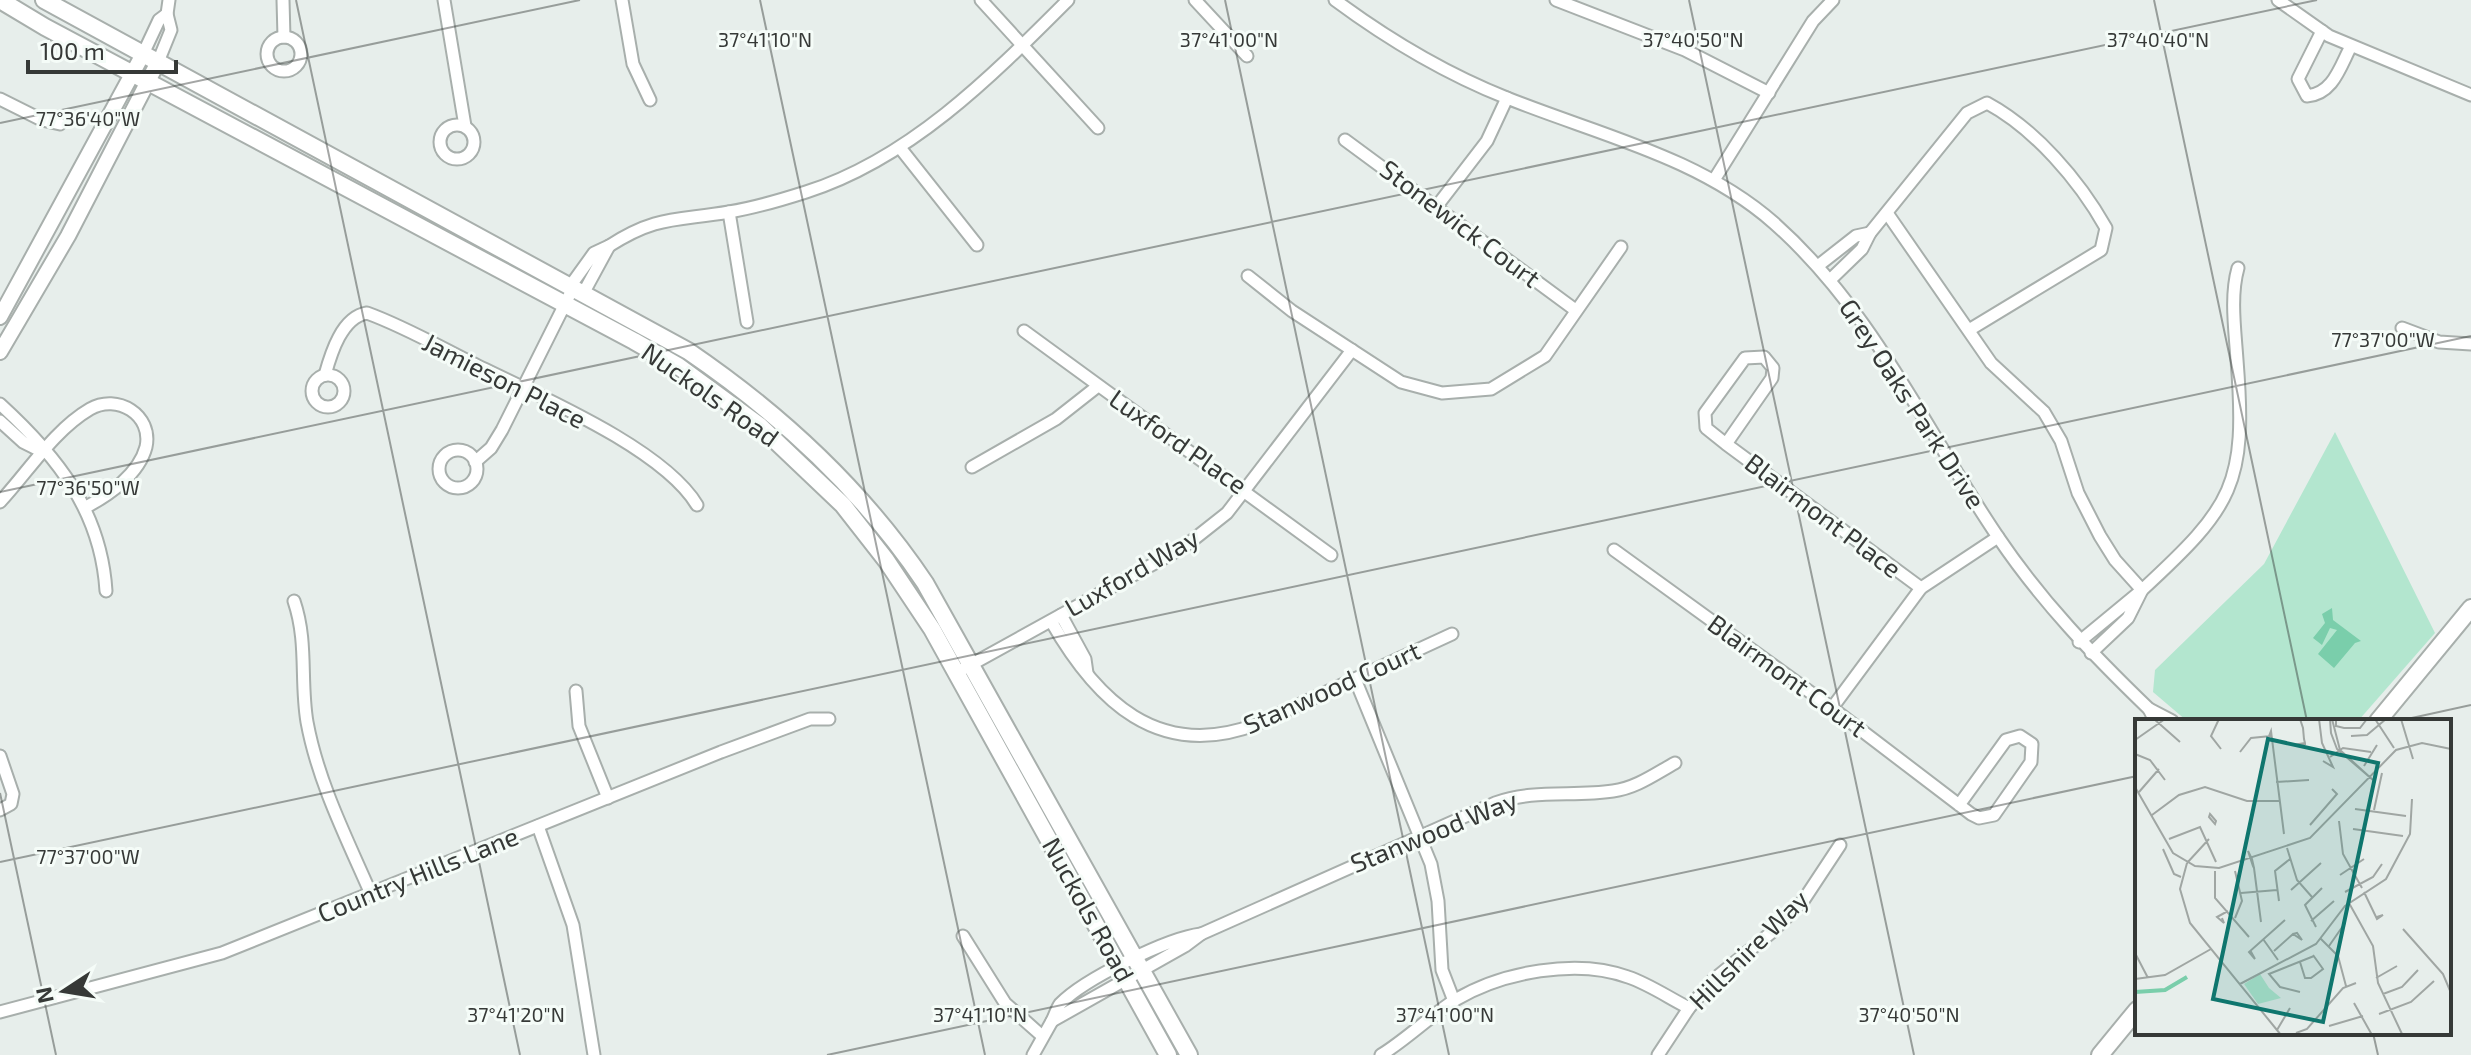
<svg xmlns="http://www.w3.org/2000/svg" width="2471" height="1055" font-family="'Exo 2',sans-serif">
	<rect width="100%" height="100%" fill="#e7eeeb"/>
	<!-- grass -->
	<path fill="#b3e6cf" d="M2335,432L2435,633L2358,721H2187L2153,692L2155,670L2264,564Z"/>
	<!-- water -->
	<path fill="#7aceab" d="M2332,608L2333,620L2361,641L2355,643L2334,668L2318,654L2337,630L2330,628L2322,645L2313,638L2325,623L2322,614Z"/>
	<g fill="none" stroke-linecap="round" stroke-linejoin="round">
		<defs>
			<g id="minor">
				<path d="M283,0L284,37"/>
				<path d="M444,0L465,126"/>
				<path d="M622,0L633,64L650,100"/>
				<path d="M981,0L1098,128"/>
				<path d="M1195,0L1247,56"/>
				<path d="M1335,0C1389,40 1444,73 1507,98C1599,135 1699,157 1774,223C1874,312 1924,428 1998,537C2042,602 2093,655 2149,709L2155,721"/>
				<path d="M1556,0L1685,50L1769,93"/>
				<path d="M2278,0L2329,36L2471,95"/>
				<path d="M167,14L169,0"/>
				<path d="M2322,31L2298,79L2307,96C2333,94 2340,67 2351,46"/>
				<circle cx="284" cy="54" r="17"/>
				<path d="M143,54L159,20L167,14L171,30L158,62"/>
				<path d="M0,99L42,120L60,124"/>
				<circle cx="457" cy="142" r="17"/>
				<path d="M1345,140L1574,309"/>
				<path d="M901,149L977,245"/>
				<path d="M1714,180L1813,21L1833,0"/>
				<path d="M1437,206L1487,141L1507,98"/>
				<path d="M729,212L747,322"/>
				<path d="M1887,213L1991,363L2044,412L2061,441L2078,493L2100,536L2115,560L2142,590C2233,506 2247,485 2237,360C2235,330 2230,296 2238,268"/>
				<path d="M1870,233L1967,113L1987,103C2035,129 2079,180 2106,228L2101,250L1969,330"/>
				<path d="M609,246C657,215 677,221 729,212C754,208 781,200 806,192C910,159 992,76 1068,0"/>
				<path d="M1819,265L1856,236L1870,233L1862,249L1830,280"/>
				<path d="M1248,276L1292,311L1401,382L1442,393L1491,389L1545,356L1621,247"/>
				<path d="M571,285L594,253L609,246L584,292"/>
				<path d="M2402,328L2439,342L2471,344"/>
				<path d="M1024,331L1331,555"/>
				<circle cx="328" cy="391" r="16"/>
				<path d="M325,375C331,353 342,317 367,313C403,326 438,346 472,363C534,394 662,447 697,505"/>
				<path d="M0,404C57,456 101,511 106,591"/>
				<path d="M0,421L23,442L43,452"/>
				<path d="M1726,444L1706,428L1705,413L1745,358L1764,357L1773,368L1772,378L1726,444L1921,588"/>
				<circle cx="458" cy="469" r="19"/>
				<path d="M475,462L491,448L502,430L574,286"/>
				<path d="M972,467L1056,419L1098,386"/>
				<path d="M0,502C28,472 54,430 90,409C117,393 153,415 146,447C139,474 109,495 86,507"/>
				<path d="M1614,550L1832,708L1971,814L1979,818L1994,815L2031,762L2032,744L2020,736L2006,740L1959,805"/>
				<path d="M294,601C308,642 300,681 307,722C318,782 347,839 371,894"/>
				<path d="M1061,615L1085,659L1087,673"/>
				<path d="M1051,621C1096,700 1158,762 1257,724L1452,634"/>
				<path d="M2079,642L2142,590L2128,618L2091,653"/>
				<path d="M956,673L1184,547L1227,513L1352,350"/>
				<path d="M1355,679L1431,864L1438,901L1442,970L1454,1001"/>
				<path d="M576,691L579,726L608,798"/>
				<path d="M1832,708L1921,588L1998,537"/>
				<path d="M2149,709L2172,721"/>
				<path d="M0,756L13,794L11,804L0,810"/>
				<path d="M538,826L573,925L594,1055"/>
				<path d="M1201,934L1495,803C1534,789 1573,797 1613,791C1636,788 1655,774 1675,763"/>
				<path d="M1201,934L1185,946L1052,1021C1055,1015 1057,1008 1060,1004C1084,979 1168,938 1201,934Z"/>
				<path d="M963,936L1005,1003L1041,1035"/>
				<path d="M0,1012L222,953L721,752L810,719H829"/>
				<path d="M1033,1055L1052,1021"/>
				<path d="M1381,1055C1407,1039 1430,1016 1455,1000C1502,972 1577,958 1628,977C1649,984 1669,998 1689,1008"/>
				<path d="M1658,1055L1689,1008L1713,980L1772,932L1803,901L1840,845"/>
			</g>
			<g id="tertiary">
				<path d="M0,317L143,54"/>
				<path d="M0,352L68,236L158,62"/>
			</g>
			<g id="secondary">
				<path d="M0,0L45,27L634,341L678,366L760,426L843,505L886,560L932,629L1168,1055"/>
				<path d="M44,0L688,351C782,415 862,489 925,583L1189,1055"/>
				<path d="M2378,721L2471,608"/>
				<path d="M2100,1055L2137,1010"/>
			</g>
		</defs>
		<!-- minor casing -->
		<use href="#minor" stroke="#a8afac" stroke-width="15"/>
		<!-- tertiary casing -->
		<use href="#tertiary" stroke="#a8afac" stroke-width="18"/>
		<!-- secondary casing -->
		<use href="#secondary" stroke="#a8afac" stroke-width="20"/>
		<!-- minor -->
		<use href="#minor" stroke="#fff" stroke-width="11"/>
		<!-- tertiary -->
		<use href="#tertiary" stroke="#fff" stroke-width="14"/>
		<!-- secondary -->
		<use href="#secondary" stroke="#fff" stroke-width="16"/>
	</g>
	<!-- ticks -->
	<path fill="none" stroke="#363937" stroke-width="2" stroke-opacity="0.45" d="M296,0L520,1055M760,0L985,1055M1225,0L1449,1055M1689,0L1914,1055M2154,0L2307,721M0,123L580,0M0,492L2317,0M2398,721L2471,705M0,793L56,1055M0,862L2471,336M2373,1033L2378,1055M827,1055L2137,776"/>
	<g text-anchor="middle" stroke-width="6" stroke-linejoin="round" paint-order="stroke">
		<!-- street labels -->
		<g font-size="26" fill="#363937" stroke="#f5fcf8">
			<text transform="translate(1460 224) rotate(37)" y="9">Stonewick Court</text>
			<text transform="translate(504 381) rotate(27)" y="9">Jamieson Place</text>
			<text transform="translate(710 395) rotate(35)" y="9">Nuckols Road</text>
			<text transform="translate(1912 404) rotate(57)" y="9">Grey Oaks Park Drive</text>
			<text transform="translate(1178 442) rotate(35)" y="9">Luxford Place</text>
			<text transform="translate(1823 516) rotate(37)" y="9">Blairmont Place</text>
			<text transform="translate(1132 573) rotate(-30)" y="9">Luxford Way</text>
			<text transform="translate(1787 676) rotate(36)" y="9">Blairmont Court</text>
			<text transform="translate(1332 688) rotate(-24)" y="9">Stanwood Court</text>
			<text transform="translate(1434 832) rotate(-22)" y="9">Stanwood Way</text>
			<text transform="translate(418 875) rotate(-22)" y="9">Country Hills Lane</text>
			<text transform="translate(1088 910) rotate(61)" y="9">Nuckols Road</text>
			<text transform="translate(1749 950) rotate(-45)" y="9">Hillshire Way</text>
		</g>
	</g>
	<!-- overview -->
	<g transform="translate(2135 719)">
		<rect width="316" height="316" fill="#e7eeeb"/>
		<path d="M125,255L134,269L146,279L123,285L109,265Z" fill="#b3e6cf"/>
		<path fill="none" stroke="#7aceab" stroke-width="4" d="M0,273L30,271L52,258"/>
		<path fill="none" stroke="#a0a6a3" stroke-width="2" d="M19,0L45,23M84,0L76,17L86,30M165,0L168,9L169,20L170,24V25L158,26L170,24M184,0L187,24L198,48L188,42M195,0L196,14L202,30L238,61L205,31L197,0M201,0V7L209,9H225L232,0M240,0L259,29M266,0L278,40M134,17L136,12L149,115M216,17L232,16L251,0M0,21L30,0M105,33L116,19L136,17M0,35L15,41L30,61M195,38L208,29L236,33M229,47L242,26M141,63L174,61M0,68L38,134L60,147L84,149L175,119L261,31L287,24L316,30M4,73L24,50M220,90L271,97M239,91L247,54M75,95L81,102L80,105L74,98ZM17,96L44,76L70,68L112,82H145M204,102L208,135L227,169M175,106L202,75L197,70M218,110L268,117M34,120L65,108L81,143M152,129L162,161L177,178M28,130L39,155L46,158M113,132L117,140L119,149L118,147ZM52,144L74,120M52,144L45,170L55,204L146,316M119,149L126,203M80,152V179L114,218M100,152L107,182L100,199M205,156L229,140M156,171L186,144M210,173L238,158L247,145M229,173L242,200L248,196L242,198M106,174L142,171M144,182L140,152L155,140M214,184L238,227L243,264L267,315M87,199L89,204L82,198L93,192M176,202L199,182M181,208L170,186L187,169M268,210L308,255L316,274M128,220L143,241M186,220L203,237L211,267M194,227L210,204M115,231L120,240L114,233L150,201M139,232L158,215L167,221L162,214L158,215M0,234L13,259M165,243L170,259H176L188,250L178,236M241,259L262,247M0,260L30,256L76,230M105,265L181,225L210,187L251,160L275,115L277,80M165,273L145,268L134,255L179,237M248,275L267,268L283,251M219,284L237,316M244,295L276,283L299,262M194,307L228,297M142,311L155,289M161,314L172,310L208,269L221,264"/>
		<path fill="#0f766e" fill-opacity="0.15" stroke="#0f766e" stroke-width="4" d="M133,20L243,44L188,303L78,280Z"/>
		<rect width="316" height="316" fill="none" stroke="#363937" stroke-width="4"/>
	</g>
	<g font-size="20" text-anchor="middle" fill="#363937" stroke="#f5fcf8" stroke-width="6" stroke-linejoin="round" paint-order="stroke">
		<text x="765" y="47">37°41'10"N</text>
		<text x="1229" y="47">37°41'00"N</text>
		<text x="1693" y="47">37°40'50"N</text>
		<text x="2158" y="47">37°40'40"N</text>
		<text x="88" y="126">77°36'40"W</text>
		<text x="2383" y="347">77°37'00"W</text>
		<text x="88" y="495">77°36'50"W</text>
		<text x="88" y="864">77°37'00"W</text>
		<text x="516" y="1022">37°41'20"N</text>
		<text x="980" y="1022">37°41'10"N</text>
		<text x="1445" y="1022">37°41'00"N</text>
		<text x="1909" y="1022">37°40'50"N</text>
	</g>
	<!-- north arrow -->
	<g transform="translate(64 991) rotate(258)" stroke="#f5fcf8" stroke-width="6" paint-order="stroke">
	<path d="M0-6L14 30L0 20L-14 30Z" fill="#363937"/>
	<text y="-12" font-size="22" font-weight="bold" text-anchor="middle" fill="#363937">N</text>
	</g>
	<!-- scale -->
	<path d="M28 60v12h148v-12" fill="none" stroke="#363937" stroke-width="4"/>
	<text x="40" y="60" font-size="24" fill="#363937" stroke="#f5fcf8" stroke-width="6" paint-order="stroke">100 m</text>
</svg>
